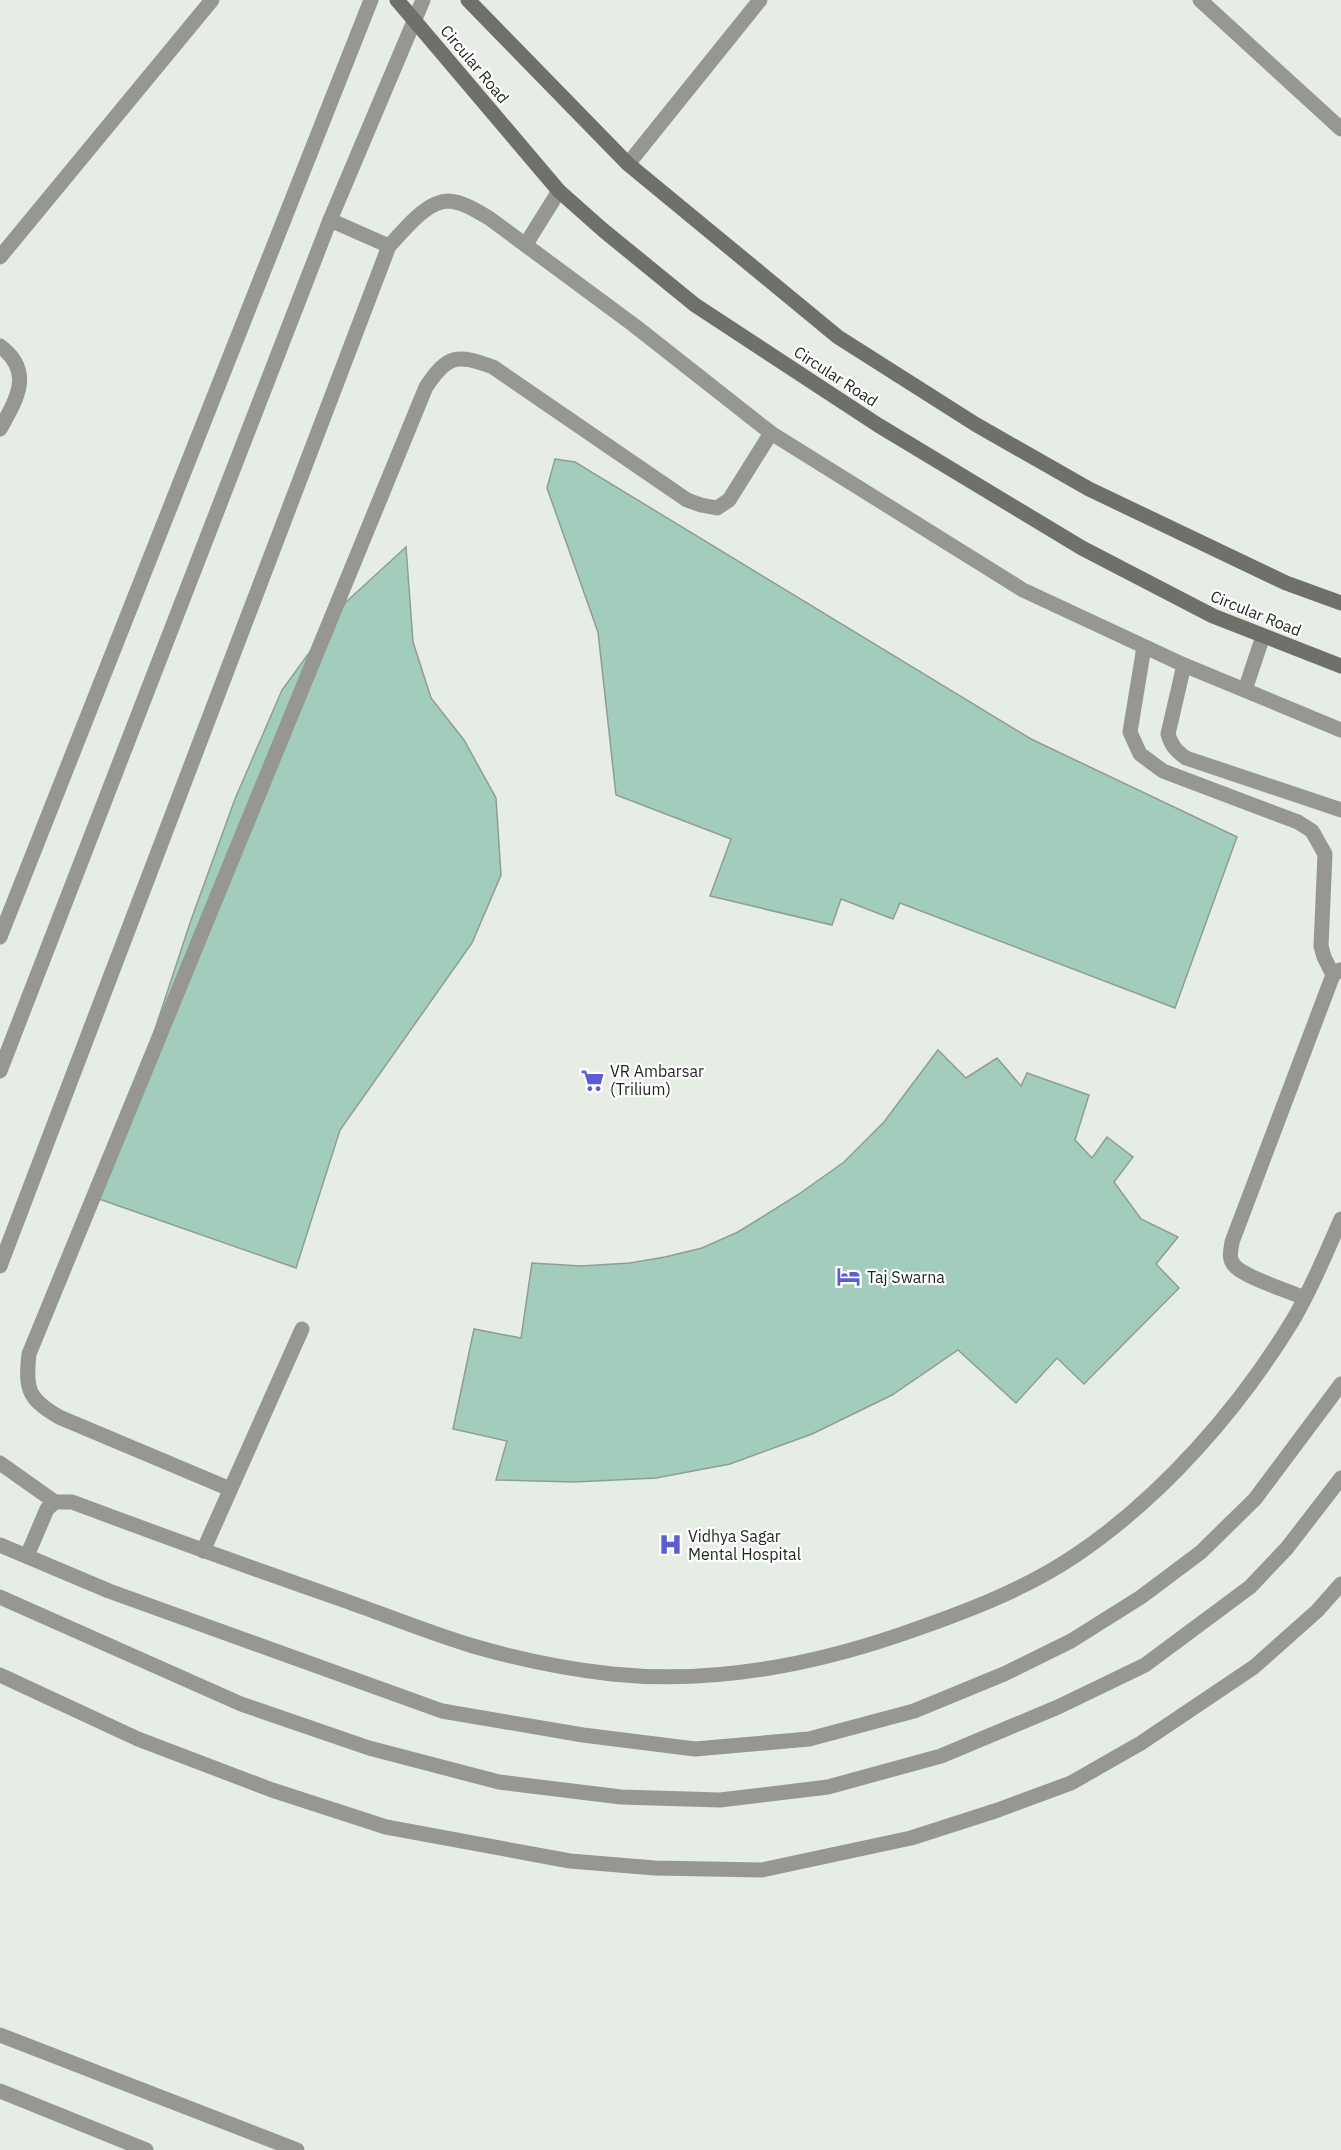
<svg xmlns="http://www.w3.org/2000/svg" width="1341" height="2150" font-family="'IBM Plex Sans',sans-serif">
	<rect width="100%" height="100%" fill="#e5ede4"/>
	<!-- building -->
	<g fill="#a2cdbd" stroke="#909c97" stroke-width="1.5">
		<path d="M555,459L575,462L1031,739L1237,837L1175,1008L900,903L893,919L841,899L832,925L710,896L731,839L616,795L598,632L547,488Z"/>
		<path d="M406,547L413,642L431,698L464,740L496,798L501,875L472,943L340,1130L296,1268L99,1199L190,923L235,799L282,690L346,602Z"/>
		<path d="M938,1050L966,1078L997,1058L1021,1086L1027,1073L1089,1095L1075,1140L1092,1158L1107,1137L1133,1157L1114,1182L1141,1219L1178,1237L1156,1264L1179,1288L1084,1384L1057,1358L1016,1403L958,1350L892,1395L812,1434L730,1464L656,1478L574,1482L496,1480L507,1441L453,1429L474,1329L521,1338L532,1263L581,1266L630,1263L665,1257L702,1248L738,1232L799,1194L844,1162L884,1122Z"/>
	</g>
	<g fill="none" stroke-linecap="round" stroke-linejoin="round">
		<!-- lane -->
		<g stroke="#969793" stroke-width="15">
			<path d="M330,220L389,246"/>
			<path d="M526,244L559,191"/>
			<path d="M1144,647L1130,732L1140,754L1163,771L1298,822L1312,831L1325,854L1321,946L1324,957L1333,975"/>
			<path d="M1184,665L1168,734C1171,745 1176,751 1186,758L1341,810"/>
			<path d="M1245,690L1263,636"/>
			<path d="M0,937L371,0"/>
			<path d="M0,1071L330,220L423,0"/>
			<path d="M0,1266L389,246C404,231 425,201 449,201C463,202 477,211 489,218L635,326L771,433L1023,590L1184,665L1341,730"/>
			<path d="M1304,1298C1289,1291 1243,1277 1234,1265C1228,1258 1231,1250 1232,1242L1333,975L1340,970"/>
			<path d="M0,1463L55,1502"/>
			<path d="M230,1489L59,1417C28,1399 25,1389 29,1354L426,387C448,354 457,354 493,367L687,500L701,505L717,508L729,500L771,433"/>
			<path d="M0,1545L109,1591L442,1711L583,1735L695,1749L809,1739L914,1711L1004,1674L1071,1641L1141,1597L1201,1552L1255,1499L1341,1384"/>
			<path d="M203,1551L302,1329"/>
			<path d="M27,1556L47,1509L55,1502H72C163,1536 254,1569 346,1601C388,1616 430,1633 473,1646C518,1659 566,1669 612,1674C709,1684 808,1666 899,1635C960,1614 1023,1591 1076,1555C1162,1497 1239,1409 1293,1320C1312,1288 1326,1253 1341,1219"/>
			<path d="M0,1597L241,1704L369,1748L499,1782L621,1797L720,1800L828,1787L941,1756L1058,1707L1145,1665L1250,1587L1287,1548L1341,1478"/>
			<path d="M0,1675L138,1739L272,1790L386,1827L570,1861L655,1868L762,1870L911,1838L998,1810L1071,1783L1141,1743L1254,1667L1317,1611L1341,1584"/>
			<path d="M0,2035L297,2150"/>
			<path d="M0,2091L146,2150"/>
		</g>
		<!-- street -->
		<g stroke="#969793" stroke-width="15">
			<path d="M1200,0L1341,129"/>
			<path d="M628,164L760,0"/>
			<path d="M0,257L212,0"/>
			<path d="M0,346C34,371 17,399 0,429"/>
		</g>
		<!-- secondary -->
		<g stroke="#6f7069" stroke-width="15">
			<path d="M397,0L559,191L603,230L695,305L878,425L1082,548L1213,616L1341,666"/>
			<path d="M468,0L628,164L838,337L975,424L1089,489L1286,583L1341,603"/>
		</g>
	</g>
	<!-- icons -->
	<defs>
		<symbol id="supermarket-bare" viewBox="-9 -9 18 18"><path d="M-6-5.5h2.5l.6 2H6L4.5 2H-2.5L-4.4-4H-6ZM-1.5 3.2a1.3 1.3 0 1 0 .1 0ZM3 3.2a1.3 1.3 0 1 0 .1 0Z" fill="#5c5dd5" stroke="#fff" stroke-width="2.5" paint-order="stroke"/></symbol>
		<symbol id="hotel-bare" viewBox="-9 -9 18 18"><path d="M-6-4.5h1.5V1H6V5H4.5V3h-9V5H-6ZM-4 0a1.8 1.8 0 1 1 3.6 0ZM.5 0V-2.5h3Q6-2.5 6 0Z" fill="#5c5dd5" stroke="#fff" stroke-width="2.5" paint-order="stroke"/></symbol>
		<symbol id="hospital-bare" viewBox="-9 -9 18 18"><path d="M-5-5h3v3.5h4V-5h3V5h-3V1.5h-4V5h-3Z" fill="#5c5dd5" stroke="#fff" stroke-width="2.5" paint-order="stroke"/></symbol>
	</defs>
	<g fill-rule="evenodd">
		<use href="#supermarket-bare" x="576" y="1064" width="33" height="33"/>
		<use href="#hotel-bare" x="832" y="1260" width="33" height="33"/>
		<use href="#hospital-bare" x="654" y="1528" width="33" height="33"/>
	</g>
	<g text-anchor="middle" stroke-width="4.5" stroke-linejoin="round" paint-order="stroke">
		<!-- street labels -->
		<g font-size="16" fill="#1e211e" stroke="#fff">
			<text transform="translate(475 64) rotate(50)" y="6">Circular Road</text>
			<text transform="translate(836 376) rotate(33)" y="6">Circular Road</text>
			<text transform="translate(1256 613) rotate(22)" y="6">Circular Road</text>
		</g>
		<!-- poi labels -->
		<g font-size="16" fill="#1e211e" stroke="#fff" text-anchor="start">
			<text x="610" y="1077">VR Ambarsar<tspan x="610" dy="18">(Trilium)</tspan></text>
			<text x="867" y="1283">Taj Swarna</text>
			<text x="688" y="1542">Vidhya Sagar<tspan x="688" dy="18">Mental Hospital</tspan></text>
		</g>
	</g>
</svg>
